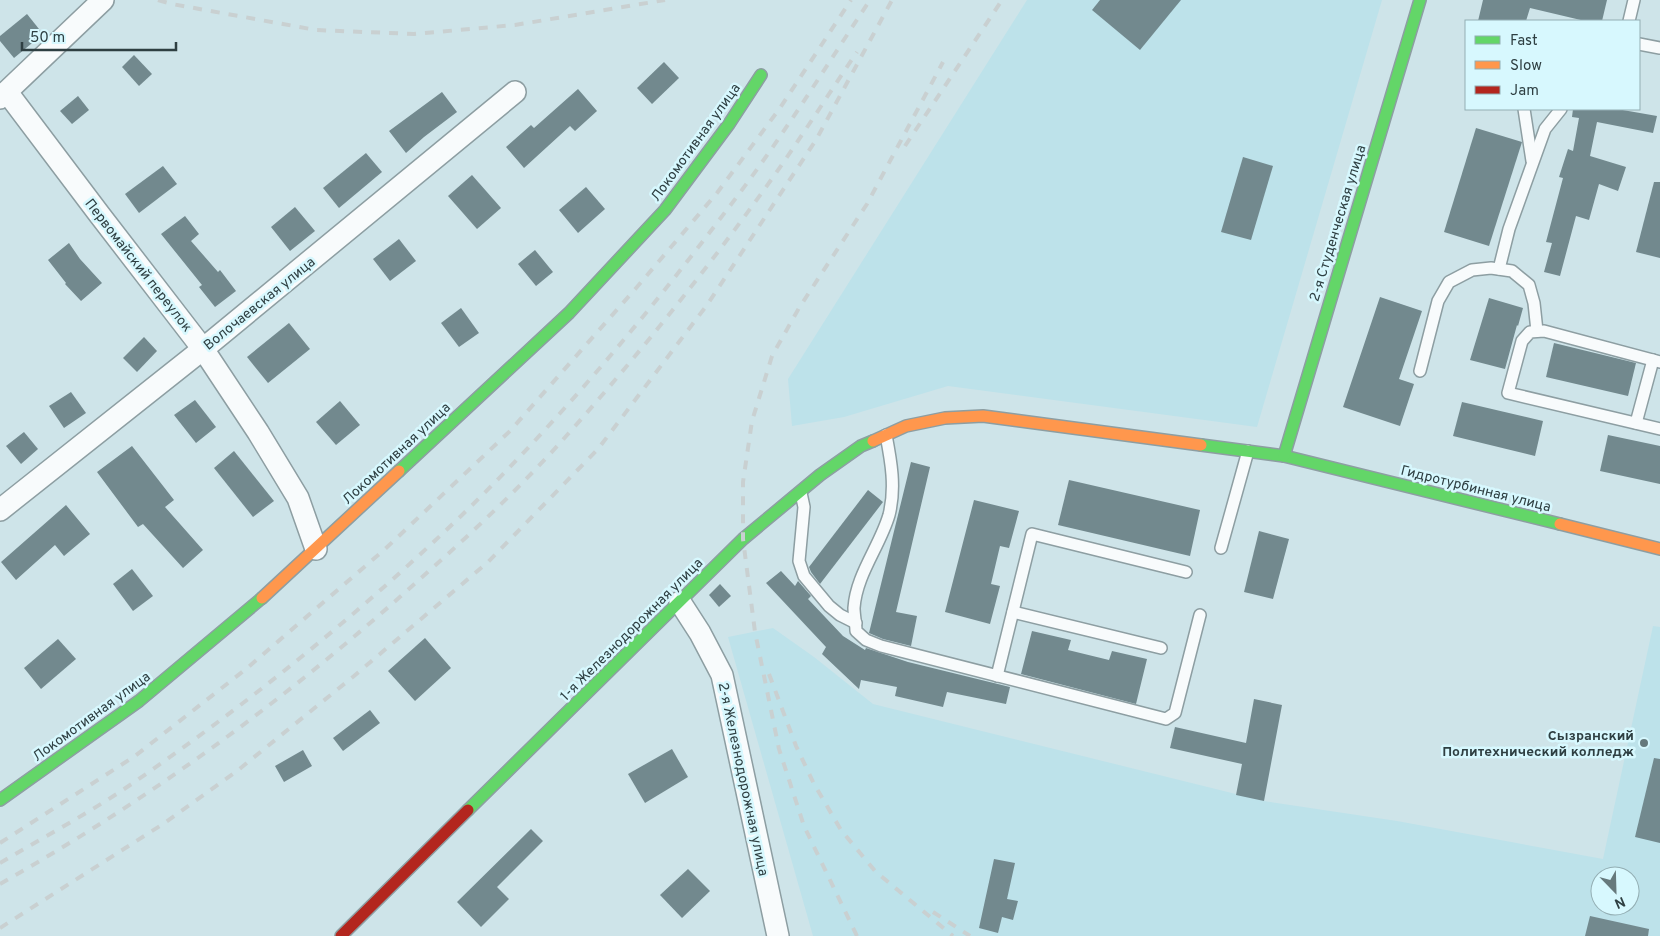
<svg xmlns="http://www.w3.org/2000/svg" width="1660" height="936" font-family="Overpass,sans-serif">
	<rect width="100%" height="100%" fill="#cee4e9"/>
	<!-- built -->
	<g fill="#bde2ea" fill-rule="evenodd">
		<path d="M1027,0H1382L1257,427L948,386L844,417L792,426L788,379Z"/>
		<path d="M1653,626L1660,627V936H813L728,637L773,628L814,657L873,704L1264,801L1397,821L1603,859ZM1600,876H1630V906H1600Z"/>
	</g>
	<!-- building -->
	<g fill="#72898e">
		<path d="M1100,0H1181L1140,50L1092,10Z"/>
		<path d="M1483,0H1607L1602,21H1585L1530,8L1526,21H1478Z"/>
		<path d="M27,14L43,34L14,58L0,41V36Z"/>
		<path d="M134,55L152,74L139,86L122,67Z"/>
		<path d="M664,62L679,78L652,104L637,88Z"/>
		<path d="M578,89L597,111L575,131L570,126L524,168L506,147L531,125L534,128Z"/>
		<path d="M442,92L457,112L424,137L406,153L389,131Z"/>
		<path d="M78,96L89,110L72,124L60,111Z"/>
		<path d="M1573,109H1617L1657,116L1653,133L1597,122L1590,156L1626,167L1618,191L1599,184L1589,220L1576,216L1560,276L1544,272L1552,243L1546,242L1563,178L1559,177L1568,149L1573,151L1579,118L1572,117Z"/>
		<path d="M1476,128L1522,142L1489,246L1444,232Z"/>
		<path d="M366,153L382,172L339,208L323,188Z"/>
		<path d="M1243,157L1273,166L1251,240L1221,232Z"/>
		<path d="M163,166L177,184L139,213L125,194Z"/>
		<path d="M472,175L501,208L477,229L448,196Z"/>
		<path d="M1654,182H1660V258L1636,252Z"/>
		<path d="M586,187L605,209L578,233L559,210Z"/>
		<path d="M295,207L315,231L290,251L271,227Z"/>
		<path d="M185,216L199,234L191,241L218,272L220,270L236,291L215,307L199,287L202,285L161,234Z"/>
		<path d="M399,239L416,261L390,281L373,259Z"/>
		<path d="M69,243L80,259L102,283L81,301L65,284L66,283L48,260Z"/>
		<path d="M535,250L553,272L536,286L518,264Z"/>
		<path d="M1380,297L1422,311L1399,379L1414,384L1400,426L1343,407Z"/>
		<path d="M1489,298L1523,308L1518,326L1517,325L1505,369L1470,360Z"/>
		<path d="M461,308L479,333L459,347L441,323Z"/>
		<path d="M289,323L310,349L268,383L247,357Z"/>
		<path d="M144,337L157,351L137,372L123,358Z"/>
		<path d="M1554,343L1636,363L1628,396L1546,377Z"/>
		<path d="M71,392L86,413L64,428L49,406Z"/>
		<path d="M195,400L216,427L196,443L174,415Z"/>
		<path d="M340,401L360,425L336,445L316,422Z"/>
		<path d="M1462,402L1543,421L1535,456L1453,436Z"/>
		<path d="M24,432L38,449L21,464L6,446Z"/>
		<path d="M1608,435L1660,446V484L1600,471Z"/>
		<path d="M132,446L174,500L165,507L203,550L183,568L143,524L138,527L97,472Z"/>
		<path d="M234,451L274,501L253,517L214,468Z"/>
		<path d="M911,462L930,467L896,612L917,616L911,646L883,639L869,633Z"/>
		<path d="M1069,480L1200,510L1190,556L1058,525Z"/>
		<path d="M868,490L883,502L820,584L811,572L809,567Z"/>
		<path d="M974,500L1019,511L1009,548L1000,546L991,584L1000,586L990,624L945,612Z"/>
		<path d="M66,505L90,534L64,556L55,545L16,580L1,562Z"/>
		<path d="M1259,531L1289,539L1273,599L1244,592Z"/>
		<path d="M132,569L153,596L133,611L113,584Z"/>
		<path d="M781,571L795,586L798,581L811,596L808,599L843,636L865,650L866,648L908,662L1010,687L1006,704L947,692L943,707L895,696L897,687L861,680L859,689L822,654L826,647L766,583Z"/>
		<path d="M720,584L731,596L719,607L709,595Z"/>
		<path d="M1032,631L1071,640L1068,650L1109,660L1112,651L1147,659L1136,704L1021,674Z"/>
		<path d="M425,638L451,668L415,701L388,671Z"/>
		<path d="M58,639L76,659L41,689L24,668Z"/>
		<path d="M1254,699L1282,705L1264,801L1236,795L1242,764L1170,748L1175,727L1246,743Z"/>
		<path d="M370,710L380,723L343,751L333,738Z"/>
		<path d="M672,749L688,777L645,803L628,774Z"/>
		<path d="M303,750L312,766L284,782L275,766Z"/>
		<path d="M1654,758L1660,759V843L1635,837Z"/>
		<path d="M531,829L543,841L497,887L509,899L481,927L457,902Z"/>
		<path d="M994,859L1015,863L1007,899L1018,901L1013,920L1002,917L998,933L979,928Z"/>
		<path d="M688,869L710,891L682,918L660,895Z"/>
		<path d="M1590,916L1649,929L1648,936H1585Z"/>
	</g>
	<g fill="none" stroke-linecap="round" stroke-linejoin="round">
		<defs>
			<g id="lane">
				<path d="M1629,21L1634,0"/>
				<path d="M1639,44L1660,48"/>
				<path d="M1524,109L1532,161"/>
				<path d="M1499,269L1509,229L1545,129L1561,109"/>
				<path d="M1660,362L1544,331L1530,332L1522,341L1508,393L1660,429"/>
				<path d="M1420,371L1438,301L1449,282L1472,270L1491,268L1512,271L1529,285L1534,303L1537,331"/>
				<path d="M1636,423L1653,360"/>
				<path d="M886,435C891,461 896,488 889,515C880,546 856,575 854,608C854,615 856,624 856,631L866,640L881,646L1166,719L1175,713L1200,615"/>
				<path d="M801,493L804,507L799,561L804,576L829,606L840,615L856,623"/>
				<path d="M1221,548L1248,451"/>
				<path d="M1013,612L1161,648"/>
				<path d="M997,676L1032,534L1186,572"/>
			</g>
			<g id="street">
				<path d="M7,92L99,214L203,349L258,432L298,498L316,549"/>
				<path d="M0,98L103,0"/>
				<path d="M0,510L203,349L515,92"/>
				<path d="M680,602L700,633L722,675L778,936"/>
			</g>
			<g id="fast">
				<path d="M1201,445L1284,456L1560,524"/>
				<path d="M1284,456L1420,0"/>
				<path d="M399,471L569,313L665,210L729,124L761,75"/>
				<path d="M0,800L139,701L262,598"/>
				<path d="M468,810L743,539L820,475L861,446L873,441"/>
			</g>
			<g id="slow">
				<path d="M873,441L906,426L945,418L983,416L1201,445"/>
				<path d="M1560,524L1660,549"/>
				<path d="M262,598L399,471"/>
			</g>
			<path id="jam" d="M341,936L468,810"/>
		</defs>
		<!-- lane casing -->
		<use href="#lane" stroke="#8d9ea2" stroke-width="14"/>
		<!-- street casing -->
		<use href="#street" stroke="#8d9ea2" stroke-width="24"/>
		<!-- fast casing -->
		<use href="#fast" stroke="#8d9ea2" stroke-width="14"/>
		<!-- slow casing -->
		<use href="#slow" stroke="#8d9ea2" stroke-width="14"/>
		<!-- jam casing -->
		<use href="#jam" stroke="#8d9ea2" stroke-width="14"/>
		<!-- lane -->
		<use href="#lane" stroke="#f8fbfc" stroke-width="11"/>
		<!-- street -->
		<use href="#street" stroke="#f8fbfc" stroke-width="21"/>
		<!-- fast -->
		<use href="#fast" stroke="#63d668" stroke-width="11"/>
		<!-- slow -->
		<use href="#slow" stroke="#ff974d" stroke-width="11"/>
		<!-- jam -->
		<use href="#jam" stroke="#b3261e" stroke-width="11"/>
		<!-- rail -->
		<g stroke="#c9d0d1" stroke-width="4" stroke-dasharray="9 9" stroke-linecap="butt">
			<path d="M158,0L172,4L316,30L414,34L515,25L665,0"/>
			<path d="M905,146L1002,0"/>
			<path d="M769,674L796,746L814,784L841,830L875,871L953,936"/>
			<path d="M0,843L135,756L246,669L384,550L510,431L637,287L717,193L780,108L851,0"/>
			<path d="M0,863C44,837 91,812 133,783C249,703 360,613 461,516C558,422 645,318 726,211C778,144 823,71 870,0"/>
			<path d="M0,884C152,798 292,695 421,578C472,533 523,485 568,434C642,351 712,263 776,173C804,133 830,92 857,52"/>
			<path d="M933,912L970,936"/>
			<path d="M0,928L163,824L237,771L354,676L488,562L598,449L707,305L816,140L892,0"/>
			<path d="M857,936L804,826L779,749L755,632L743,539V482L752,421L772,356L799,308L867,204L943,62"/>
		</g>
	</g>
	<!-- markers -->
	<circle fill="#66797c" stroke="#d7f8fe" stroke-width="2" cx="1644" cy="743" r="5"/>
	<g text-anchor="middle" stroke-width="5" stroke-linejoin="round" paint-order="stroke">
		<!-- street labels -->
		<g font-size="14" fill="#2e3f42" stroke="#d7f8fe">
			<text transform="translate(695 142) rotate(-54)" y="5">Локомотивная улица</text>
			<text transform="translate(1337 223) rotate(-73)" y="5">2-я Студенческая улица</text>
			<text transform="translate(139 265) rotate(52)" y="5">Первомайский переулок</text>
			<text transform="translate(259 303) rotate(-39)" y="5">Волочаевская улица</text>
			<text transform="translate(396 453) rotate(-43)" y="5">Локомотивная улица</text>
			<text transform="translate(1476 488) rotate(14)" y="5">Гидротурбинная улица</text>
			<text transform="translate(631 629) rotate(-45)" y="5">1-я Железнодорожная улица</text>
			<text transform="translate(91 716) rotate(-36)" y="5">Локомотивная улица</text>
			<text transform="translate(744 779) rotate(78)" y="5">2-я Железнодорожная улица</text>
		</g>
		<!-- poi labels -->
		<g font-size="14" font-weight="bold" fill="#2e3f42" stroke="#d7f8fe" text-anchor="end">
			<text x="1634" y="740">Сызранский<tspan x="1634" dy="16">Политехнический колледж</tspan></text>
		</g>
	</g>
	<!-- legend -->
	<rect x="1465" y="20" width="175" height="90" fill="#d7f8fe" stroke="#93aeb3"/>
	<rect x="1475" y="36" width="25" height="8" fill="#63d668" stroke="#93aeb3"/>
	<text x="1510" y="45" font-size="15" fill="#2e3f42">Fast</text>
	<rect x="1475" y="61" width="25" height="8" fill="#ff974d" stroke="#93aeb3"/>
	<text x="1510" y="70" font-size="15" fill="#2e3f42">Slow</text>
	<rect x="1475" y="86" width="25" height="8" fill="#b3261e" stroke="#93aeb3"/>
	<text x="1510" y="95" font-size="15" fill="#2e3f42">Jam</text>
	<!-- north arrow -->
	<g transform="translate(1615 891) rotate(157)"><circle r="24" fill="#d7f8fe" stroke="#93aeb3"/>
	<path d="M0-4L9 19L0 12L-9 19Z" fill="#66797c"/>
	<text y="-8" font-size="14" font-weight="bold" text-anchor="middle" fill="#2e3f42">N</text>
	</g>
	<!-- scale -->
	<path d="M22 42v8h154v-8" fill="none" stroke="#2e3f42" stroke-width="2.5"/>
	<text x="30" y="42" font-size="15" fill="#2e3f42" stroke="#d7f8fe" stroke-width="4" paint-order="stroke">50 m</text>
</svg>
